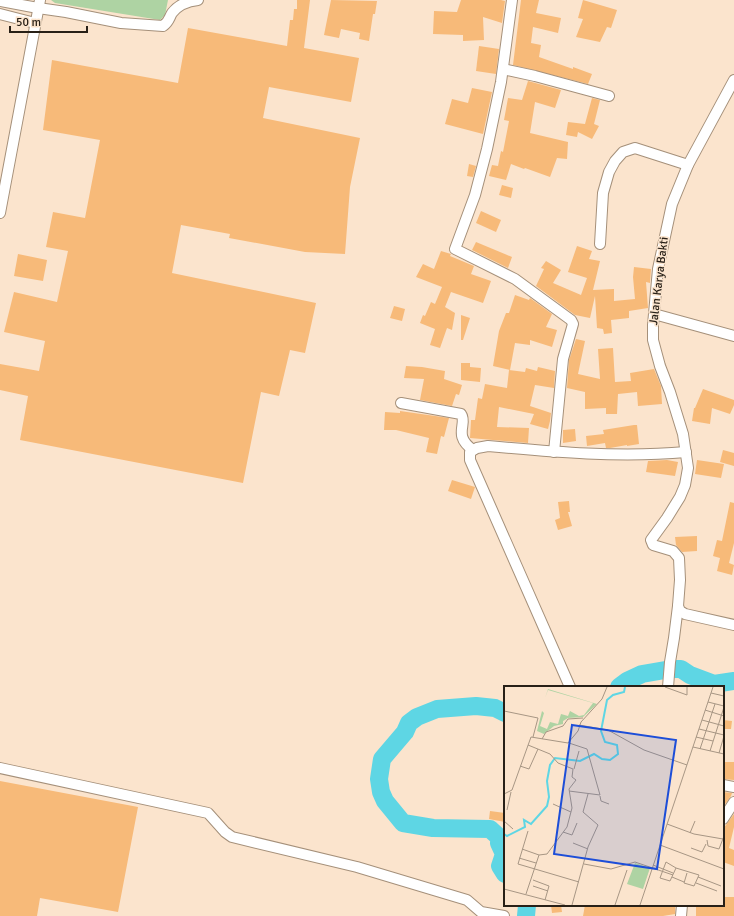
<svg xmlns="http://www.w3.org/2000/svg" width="734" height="916" viewBox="0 0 734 916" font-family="Signika,sans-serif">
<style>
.green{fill:#aed3a3}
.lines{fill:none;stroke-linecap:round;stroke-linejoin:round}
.river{stroke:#5ed6e4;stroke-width:18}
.building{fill:#f7ba79}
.minor-casing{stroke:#a5907a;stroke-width:12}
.minor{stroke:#fff;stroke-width:10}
.labels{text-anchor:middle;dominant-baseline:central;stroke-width:3;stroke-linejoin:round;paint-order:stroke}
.street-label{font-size:12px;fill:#282017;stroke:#fbe4cd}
.inset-river{fill:none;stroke:#5ed6e4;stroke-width:2}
.inset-road{fill:none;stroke:#a79684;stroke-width:1}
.view{fill:#1d4ed8;fill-opacity:0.15;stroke:#1d4ed8;stroke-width:2}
.inset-edge{fill:none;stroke:#282017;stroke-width:2}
</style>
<rect width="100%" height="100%" fill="#fbe4cd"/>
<!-- green -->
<path class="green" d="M51,0H168L165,15L160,20L55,3Z"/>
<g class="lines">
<!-- river -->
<g class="river">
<path d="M619,687L627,681L642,674L671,669H681L690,675L714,684L734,681"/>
<path d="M505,713L495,708L476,706L437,709L417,717L409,723L405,732L382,759L379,779L381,792L385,801L403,823L433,828L490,829L501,839L499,843L504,854L500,866L505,874"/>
<path d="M526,916L527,905"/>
</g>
</g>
<!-- building -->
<g class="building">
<path d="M297,0H310L304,48L359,58L351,102L269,87L263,118L360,138L350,187L345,254L305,252L229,238L230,234L181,225L172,273L316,303L305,353L290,350L279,396L261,392L243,483L20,440L28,396L0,390V364L39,371L45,341L4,332L14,292L57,302L68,251L46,247L53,212L85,218L100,140L43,130L52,60L178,83L188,28L287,46L290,20H293L294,9H297Z"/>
<path d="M331,0L377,1L375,14H373L369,41L359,39L360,33L341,29L339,38L324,35Z"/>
<path d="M461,0H501L505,1L502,23L483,17L484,40L463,41V35L433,34L434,11L457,12Z"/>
<path d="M521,0H539L536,13L561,18L558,33L533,27L531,43L541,45L539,57L573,69V67L592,74L588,84L513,65Z"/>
<path d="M583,0L617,10L611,28L607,27L600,42L576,37L583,19L578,18Z"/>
<path d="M479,46L499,49L496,74L476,71Z"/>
<path d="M528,81L561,90L555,108L535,102L530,133L568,142L567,159L557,158L550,177L525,168L524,169L511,164L506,180L489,176L492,165L498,166L501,151L503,152L509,121L504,120L508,98L522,100Z"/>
<path d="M472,88L492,92L483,134L445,124L452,99L468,103Z"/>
<path d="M592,98L600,100L594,124L599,126L592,139L578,132L577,137L566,135L568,122L585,124Z"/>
<path d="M469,164L476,166L473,177L467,176Z"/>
<path d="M502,185L513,188L511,198L499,195Z"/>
<path d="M481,211L501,220L496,232L476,223Z"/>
<path d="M476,242L512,257L508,268L472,250Z"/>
<path d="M577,246L592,251L589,259L600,261L593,290L614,289V301L635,299L633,277L634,267L651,269L650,283L646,282L648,308L629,311V318L611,320L612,333L604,334L603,329L597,328L595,296L590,318L575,315L536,286L544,269L541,268L546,261L561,270L553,283L581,295L587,278L568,272Z"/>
<path d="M441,251L451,254L450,256L474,266L471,274L491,281L483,303L451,292L445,307L455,313L452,330L447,328L440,348L430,345L435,329L420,323L423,315L425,316L431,302L435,304L442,287L416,277L423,264L434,269Z"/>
<path d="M18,254L47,260L43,281L14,276Z"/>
<path d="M515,295L529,300L530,298L552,314L546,327L557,330L552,347L530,340V345L515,343L510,370L493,366L499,331L506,313H509Z"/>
<path d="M394,306L405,309L402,321L390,318Z"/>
<path d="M461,315L470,318L463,340H461Z"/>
<path d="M576,339L585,341L578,374L600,379L598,349L613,348L615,382L631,381L630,373L654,369L661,386L662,404L638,406L637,392L618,394L617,414H606V408L585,409V392L567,388L569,360Z"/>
<path d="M461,363H470V367L481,368L480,382L461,380Z"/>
<path d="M406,366L422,367L445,371L444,379L462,385L459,395L456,394L452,406L420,400L424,379L404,378Z"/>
<path d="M538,367L555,371L554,388L535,385L530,406L551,413L550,421L548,429L530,424L534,414L499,407L497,427L529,428L528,443L470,438L471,420H475L478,398L482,399L485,384L507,388L509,370L525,372L526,368L537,371Z"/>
<path d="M703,389L734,400V405L730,414L712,408L710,424L692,421L694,408H695Z"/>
<path d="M400,411L449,418L444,437L441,436L437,454L426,452L429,438L396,430H384L385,412L400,413Z"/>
<path d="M634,425H637L639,444L627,446V445L610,448H606L605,443L587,446L586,436L604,434L603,430Z"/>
<path d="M575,429L576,441L563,443V430Z"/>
<path d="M723,450L734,453V466L720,462Z"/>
<path d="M667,460L678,462L675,476L646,472L648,461Z"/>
<path d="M697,460L724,464L721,478L695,474Z"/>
<path d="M452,480L475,487L471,499L448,491Z"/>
<path d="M569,501L570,512H568L572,526L558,530L555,520L560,518L558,502Z"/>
<path d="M730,502L734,503V543L729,563L734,565L732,575L717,571L720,558L713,556L717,540L722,541Z"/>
<path d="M697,536V551L682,552L676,545L675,537Z"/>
<path d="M723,720L732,721L731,729H723Z"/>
<path d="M723,762H734V780L723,779Z"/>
<path d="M0,781L138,807L118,912L40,898L37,916H0Z"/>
<path d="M723,792L732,793L731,796L723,807Z"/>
<path d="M490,811L505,813V822L489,819Z"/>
<path d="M734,814V827L729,848L734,850V866L723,862V829Z"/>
<path d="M724,897H734V916H696V905H724Z"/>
<path d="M551,905H561L562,912L552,913Z"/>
<path d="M585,905H675V914L663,916H583Z"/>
</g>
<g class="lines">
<!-- minor casing -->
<g class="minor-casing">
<g id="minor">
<path d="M512,0L501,82L487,149L475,195L455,249L515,279L571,320L573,324L563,359L554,452"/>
<path d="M0,1L38,8L66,12L121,23L163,26C169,22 169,18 172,13C178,5 189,1 198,0"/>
<path d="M0,14L35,23"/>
<path d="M503,69L535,76L609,96"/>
<path d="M734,80L688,165L672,204L658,269L653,325V340L660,366L670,392L683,434L688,468L685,485L680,497L667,518L651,540L653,545L673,551L679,558L680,580L678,606L680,611L685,614L734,625"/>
<path d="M0,213L40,0"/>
<path d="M600,244L603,193L609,172L615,161L623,152L635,148L688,165"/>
<path d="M654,314L734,336"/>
<path d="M401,403L461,414C468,424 452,435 473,450"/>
<path d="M570,687L470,460V452L477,448L488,446C554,452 620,458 686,452"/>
<path d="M668,687L670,662L674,638L678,606"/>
<path d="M0,768L208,813L225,832L232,837L357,867L467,900L481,912L504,916"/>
<path d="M723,785L734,787"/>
<path d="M723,819L734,802"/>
<path d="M681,916L682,905"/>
</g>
</g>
<!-- minor -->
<use href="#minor" class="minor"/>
</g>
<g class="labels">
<!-- street labels -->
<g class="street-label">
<text transform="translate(659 281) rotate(-83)">Jalan Karya Bakti</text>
</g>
</g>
<!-- overview -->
<g transform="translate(504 686)">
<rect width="220" height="220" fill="#fbe4cd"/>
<path d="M44,3L93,18L79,31L64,32L59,35V38L50,40L40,48L33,45L38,25L40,27L36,40L43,43L46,36L54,38L57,28L64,30L66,25L75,30L80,29L89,17L44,4L41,12ZM131,177L146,182L139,203L123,198Z" fill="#aed3a3"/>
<path class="inset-river" d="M0,148L3,150L21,141L20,134L27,138L43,120L45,111L43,95L46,79L51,72L76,75L90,68L98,73L106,74L114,68L113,59L101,56L97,45L103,14L109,9L120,6L121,1"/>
<path class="inset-road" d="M161,1L183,9V1M207,7L220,10M204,16L220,20M201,24L220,30M0,25L34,32L29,51M198,34L220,40M75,39L104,44L140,64L183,79M195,43L220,49M192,51L209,55M38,53L42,46L59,40L64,33L79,32M65,57L83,63L96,109L65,105M189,61L220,68M196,63L211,18M206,65L220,21M215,67L220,50M16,80L25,83L34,63M70,83L75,65M0,108L8,104L27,51L64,57L74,45L77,36L98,13L103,1M96,110L97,115L105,118M49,118L67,126M3,124L7,106M0,135L9,143M163,138L190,148L219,153M24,145L14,178L75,196M59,146L68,149L73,137M186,147L191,135M203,154L204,160L215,163L220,150M69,157L84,163M156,159L220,183M187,162L198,166L202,158M18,163L35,169M15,172L32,177M80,178L107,183L131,176L169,189M149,179L169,187M172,182L162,176L156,192L166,195L172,182L195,189L190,200L180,197L183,187M168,191L180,196M194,191L217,200M29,194L45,200L41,214M192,197L213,205M29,200L44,205M0,203L61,219M22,208L35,169L43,168L63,141L68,122L65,103L72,94L68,91L69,83L54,77L46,68L24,59M68,219L84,161L94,139L79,126L84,108M111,219L123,184M136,219L209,1"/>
<path class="view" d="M68,39L172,54L153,183L50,168Z"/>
<rect width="220" height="220" class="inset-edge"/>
</g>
<!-- scale -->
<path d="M10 26v6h77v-6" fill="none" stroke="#282017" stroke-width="2"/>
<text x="16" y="26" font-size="12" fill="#282017" stroke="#fbe4cd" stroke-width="3" paint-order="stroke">50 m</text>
</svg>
